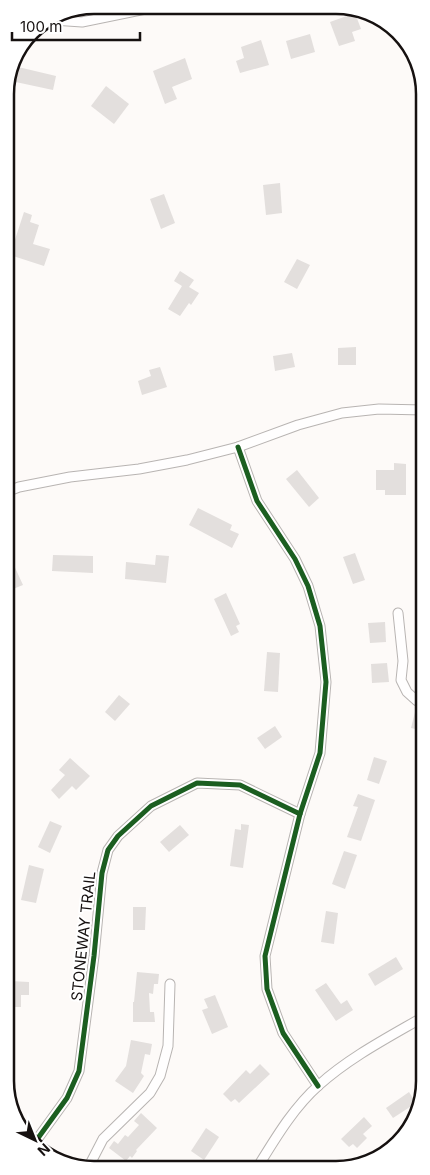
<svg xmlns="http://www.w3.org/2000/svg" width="430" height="1175" viewBox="0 0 430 1175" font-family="Inter,sans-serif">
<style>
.building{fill:#e3dfdd}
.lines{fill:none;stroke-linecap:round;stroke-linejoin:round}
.minor-casing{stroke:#b8b4b2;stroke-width:11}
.minor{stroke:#fffefe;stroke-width:9}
.cycleway-casing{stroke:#fff;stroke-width:8}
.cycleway{stroke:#1b5e20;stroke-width:5}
.labels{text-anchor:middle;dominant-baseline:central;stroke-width:4;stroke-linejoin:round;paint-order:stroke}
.street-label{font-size:15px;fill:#161110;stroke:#fff}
.rim{fill:none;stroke:#161110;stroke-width:2.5}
</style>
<rect width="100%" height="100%" fill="#fdfaf8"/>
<!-- building -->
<g class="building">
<path d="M355,13L361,29L352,32L355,41L339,46L330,22Z"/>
<path d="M310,34L315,52L291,59L286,41Z"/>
<path d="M261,40L269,65L240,73L236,61L244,58L241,47Z"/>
<path d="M185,58L192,79L172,87L177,99L165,104L153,71Z"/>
<path d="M14,66L56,76L53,90L11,81Z"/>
<path d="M106,86L129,104L114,124L91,106Z"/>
<path d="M280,183L282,213L266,215L263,185Z"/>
<path d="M164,194L175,223L161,229L150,199Z"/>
<path d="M24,212L32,215L30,222L39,225L33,244L50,249L44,266L10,255Z"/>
<path d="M297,259L310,265L297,289L284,282Z"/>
<path d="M180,271L194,280L189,287L199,293L191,305L189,303L180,316L168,309L182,286L174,281Z"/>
<path d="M356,347V365H338V348Z"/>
<path d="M292,353L295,367L275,371L273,356Z"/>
<path d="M160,367L167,387L142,395L138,381L151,376L149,370Z"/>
<path d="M394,463L406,464V495H385V490H376V470H394Z"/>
<path d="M297,470L319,498L309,507L286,479Z"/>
<path d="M198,508L232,525L230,530L239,534L232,548L189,525Z"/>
<path d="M355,553L365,580L353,584L343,557Z"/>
<path d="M53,555L93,556V573L52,571Z"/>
<path d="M156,555L169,556L166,583L125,579L126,562L155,565Z"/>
<path d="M12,561L23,585L13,589L9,581L6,582V563Z"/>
<path d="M226,593L240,624L236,626L239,632L231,636L214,599Z"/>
<path d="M385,622L386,642L370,643L368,623Z"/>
<path d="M267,652L280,653L278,692L264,691Z"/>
<path d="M387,663L389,682L372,683L371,664Z"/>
<path d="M119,695L130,704L115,721L105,712Z"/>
<path d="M415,712L424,714V731L411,728Z"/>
<path d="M275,726L282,737L265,749L257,738Z"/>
<path d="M374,757L387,761L379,784L367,780Z"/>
<path d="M70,758L90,776L76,790L72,786L59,799L51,790L65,775L59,770Z"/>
<path d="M358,794L375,800L361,841L347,837L358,807L353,806Z"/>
<path d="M50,821L62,826L50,853L38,847Z"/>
<path d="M241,824L249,825L243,868L230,866L235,829L241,830Z"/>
<path d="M180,825L189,835L169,852L160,842Z"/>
<path d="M344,851L357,855L345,889L332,884Z"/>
<path d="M29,865L44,869L36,903L21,900Z"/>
<path d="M133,907H146L145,930H133Z"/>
<path d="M326,911L338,913L334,944L321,942Z"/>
<path d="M396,957L403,969L375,986L368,974Z"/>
<path d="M137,972L159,974L158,984H154L153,994L149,993L150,1012H154L155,1022H133V1002H134Z"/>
<path d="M10,981L29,982V995H21V1007H10Z"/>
<path d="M326,983L341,1004L347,1000L353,1010L336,1021L315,990Z"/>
<path d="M215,995L228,1027L212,1034L202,1010L208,1008L204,999Z"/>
<path d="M131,1040L152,1044L150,1055L145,1054L141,1073L144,1076L133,1093L115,1081L126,1066Z"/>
<path d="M260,1064L270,1074L239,1103L235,1099L231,1102L223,1094L246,1070L250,1074Z"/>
<path d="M409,1092L416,1103L393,1118L386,1108Z"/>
<path d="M141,1113L157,1128L136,1150L137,1151L132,1158L130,1156L126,1161L109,1148L114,1141L118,1144L125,1135L128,1137L139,1125L134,1121Z"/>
<path d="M364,1117L372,1126L363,1134L367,1138L357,1148L353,1144L349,1147L341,1139Z"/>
<path d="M206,1128L219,1137L204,1160L191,1151Z"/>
</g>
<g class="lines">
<!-- minor casing -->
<g class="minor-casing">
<g id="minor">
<path d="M53,20L82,22L165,5"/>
<path d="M238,447L257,501L295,559L308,586L320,626L326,682L320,753L300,814L265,956L267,989L283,1033L318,1086"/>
<path d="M6,492L19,487L70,477L139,469L187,460L238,447L298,425L342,413L379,409L424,410"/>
<path d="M398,613L403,661L401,680L407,692L417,701H424"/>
<path d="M33,1145L67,1098L79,1071L94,956L102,873L108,850L118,836L151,806L197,783L240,785L300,814"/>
<path d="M88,1168L103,1139L150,1093L160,1076L168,1046L170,984"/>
<path d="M257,1168C275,1139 293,1108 319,1085C350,1057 389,1037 425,1016"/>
</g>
</g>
<!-- minor -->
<use href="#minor" class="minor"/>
<!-- cycleway casing -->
<g class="cycleway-casing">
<g id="cycleway">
<path d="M238,447L257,501L295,559L308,586L320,626L326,682L320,753L300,814L265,956L267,989L283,1033L318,1086"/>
<path d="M33,1145L67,1098L79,1071L94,956L102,873L108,850L118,836L151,806L197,783L240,785L300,814"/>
</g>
</g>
<!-- cycleway -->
<use href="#cycleway" class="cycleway"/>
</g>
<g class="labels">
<!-- street labels -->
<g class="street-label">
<text transform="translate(83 936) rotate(-84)">STONEWAY TRAIL</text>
</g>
</g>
<!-- crop -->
<path d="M0 0H430V1175H0ZM94 14H336A80 80 0 0 1 416 94V1081A80 80 0 0 1 336 1161H94A80 80 0 0 1 14 1081V94A80 80 0 0 1 94 14Z" fill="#fff" fill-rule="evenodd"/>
<path class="rim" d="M94 14H336A80 80 0 0 1 416 94V1081A80 80 0 0 1 336 1161H94A80 80 0 0 1 14 1081V94A80 80 0 0 1 94 14Z"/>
<!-- north arrow -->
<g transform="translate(35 1140) rotate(137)" stroke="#ffffff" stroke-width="4" paint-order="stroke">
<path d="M0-4L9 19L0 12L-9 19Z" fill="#161110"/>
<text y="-8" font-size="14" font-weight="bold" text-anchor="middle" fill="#161110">N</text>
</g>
<!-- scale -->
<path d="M12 32v8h128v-8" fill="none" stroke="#161110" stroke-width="2.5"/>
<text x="20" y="32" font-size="15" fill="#161110" stroke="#ffffff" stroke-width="4" paint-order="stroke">100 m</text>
</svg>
